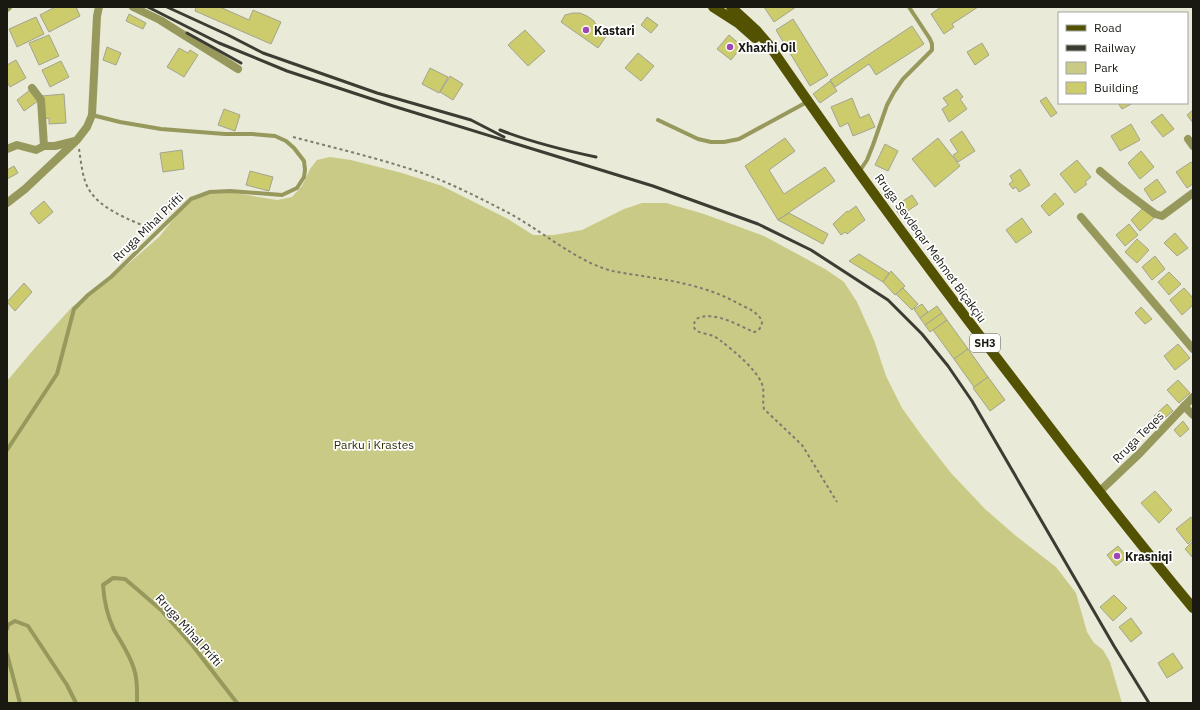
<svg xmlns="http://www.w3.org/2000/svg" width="1200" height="710" viewBox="0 0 1200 710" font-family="'IBM Plex Sans',sans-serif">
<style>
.green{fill:#c9ca86}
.building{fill:#cccc6c;stroke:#a3a491}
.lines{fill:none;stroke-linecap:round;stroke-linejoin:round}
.path{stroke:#7c7d70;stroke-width:2;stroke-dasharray:3 3;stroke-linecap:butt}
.lane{stroke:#97985c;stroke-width:4}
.street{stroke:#97985c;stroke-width:8}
.primary{stroke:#535202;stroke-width:10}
.rail{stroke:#3c3c33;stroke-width:3}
.poi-dot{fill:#9f48b5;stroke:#fff;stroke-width:1.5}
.labels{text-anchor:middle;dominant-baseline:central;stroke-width:3.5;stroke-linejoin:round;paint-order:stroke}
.shield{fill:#fff;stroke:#5e5e59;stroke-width:1}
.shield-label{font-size:11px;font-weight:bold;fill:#191912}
.poi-label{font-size:12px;font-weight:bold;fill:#191912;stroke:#fff;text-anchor:start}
.street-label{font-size:12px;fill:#191912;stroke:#fff}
.park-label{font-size:12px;fill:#303005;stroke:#fff}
</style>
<rect width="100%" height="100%" fill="#e9ead7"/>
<!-- green -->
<path class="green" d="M330,157L351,160L402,173L442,186L508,219L533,235H554L582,230L624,209L642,203H666L704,214L764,236L825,269L844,282L857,302L874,340L886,376L902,408L922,436L951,473L985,509L1016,536L1056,567L1076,593L1087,632L1094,643L1103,650L1110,662L1122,703H7V381L34,349L72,307L113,277L159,237L181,210L193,200L211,194L229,192L277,200L292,197L302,186L310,169L317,160Z"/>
<!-- building -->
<g class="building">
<path d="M55,7H76L80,16L49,32L40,15Z"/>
<path d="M196,7H220L249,20L253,10L281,22L271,44L195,11Z"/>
<path d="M764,7H796L774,22Z"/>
<path d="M941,7H978L952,24L954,27L944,34L931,14Z"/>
<path d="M573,13H580L587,16L594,21L600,32L607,35L598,48L561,22L565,15Z"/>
<path d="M129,14L146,23L143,29L126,21Z"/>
<path d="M36,17L44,34L17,47L9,29Z"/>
<path d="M647,17L658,25L651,33L641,25Z"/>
<path d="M793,19L828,75L810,86L776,30Z"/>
<path d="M912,26L924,44L876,75L869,64L835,87L830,80Z"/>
<path d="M525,30L545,51L528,66L508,45Z"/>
<path d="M49,35L59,56L39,65L29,43Z"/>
<path d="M729,35L742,46L731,60L717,49Z"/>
<path d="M982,43L989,55L975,65L967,52Z"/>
<path d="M107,47L121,53L116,65L103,60Z"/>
<path d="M179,48L188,53L190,50L198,55L184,77L167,67Z"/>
<path d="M638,53L654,66L641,81L625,68Z"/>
<path d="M16,60L26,78L10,87L7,82V65Z"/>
<path d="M61,61L69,77L50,87L42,70Z"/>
<path d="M430,68L448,77L439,93L422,84Z"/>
<path d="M450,76L463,84L453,100L440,92Z"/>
<path d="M830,81L837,91L820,103L813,94Z"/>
<path d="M957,89L963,97L960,99L967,109L949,122L942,109L948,105L943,98Z"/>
<path d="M30,90L38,101L24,111L17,100Z"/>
<path d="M64,94L66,123L49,124V118L44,119L42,96Z"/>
<path d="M1046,97L1057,113L1051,117L1040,101Z"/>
<path d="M852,98L860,118L869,114L875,127L853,136L848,123L840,127L831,107Z"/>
<path d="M1118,103H1133L1122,109Z"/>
<path d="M224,109L240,115L235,131L218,125Z"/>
<path d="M1193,110V123L1187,115Z"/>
<path d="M1162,114L1174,129L1163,137L1151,122Z"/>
<path d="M1131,124L1140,140L1120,151L1111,136Z"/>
<path d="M962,131L975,151L958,162L953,155L958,152L950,140Z"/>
<path d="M785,138L795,151L769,170L784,194L825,167L835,181L778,220L745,166Z"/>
<path d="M938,138L960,166L935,187L912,159Z"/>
<path d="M885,144L898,151L888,171L875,165Z"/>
<path d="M182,150L184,169L163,172L160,153Z"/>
<path d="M1141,151L1154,167L1140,179L1128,163Z"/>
<path d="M1077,160L1091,177L1085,182L1087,184L1075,193L1060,174Z"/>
<path d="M1191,162L1193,164V184L1187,188L1176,172Z"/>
<path d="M14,166L18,173L7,179V170Z"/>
<path d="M1020,169L1030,185L1019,192L1016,187L1013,189L1009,184L1013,181L1010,176Z"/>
<path d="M250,171L273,177L269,191L246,185Z"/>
<path d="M1157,179L1166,192L1152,201L1144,189Z"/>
<path d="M1055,193L1064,204L1049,216L1041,206Z"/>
<path d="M912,195L918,204L900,216L894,207Z"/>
<path d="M44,201L53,212L39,224L30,213Z"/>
<path d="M856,206L865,220L847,234L845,232L841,235L833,224L847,211L848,212Z"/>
<path d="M1144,207L1154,218L1140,231L1131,220Z"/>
<path d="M789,213L828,234L823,244L778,220Z"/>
<path d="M1022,218L1032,232L1016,243L1006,230Z"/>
<path d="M1129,224L1138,235L1125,246L1116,235Z"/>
<path d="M1175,233L1188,248L1177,256L1164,243Z"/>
<path d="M1137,239L1149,250L1137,263L1125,252Z"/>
<path d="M859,254L889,273L883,282L849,261Z"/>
<path d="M1155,256L1165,269L1152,280L1142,267Z"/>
<path d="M891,271L905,286L895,295L883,282Z"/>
<path d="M1169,272L1181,284L1169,295L1158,282Z"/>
<path d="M24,283L32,292L15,311L7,302Z"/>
<path d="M903,288L918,304L912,310L896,294Z"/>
<path d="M1184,288L1193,298V305L1182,315L1170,300Z"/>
<path d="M922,304L928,312L920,318L914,309Z"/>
<path d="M937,306L942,313L925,325L920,318Z"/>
<path d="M1141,307L1152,319L1145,324L1135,313Z"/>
<path d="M942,313L947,320L930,332L925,325Z"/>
<path d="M947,320L968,349L954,359L933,330Z"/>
<path d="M1178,344L1190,358L1175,370L1164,356Z"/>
<path d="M968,349L988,377L974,387L954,359Z"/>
<path d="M988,377L1005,400L990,411L973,388Z"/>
<path d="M1178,380L1190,393L1179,403L1167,390Z"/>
<path d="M1167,404L1173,411L1159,423L1154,416Z"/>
<path d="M1183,421L1189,429L1180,437L1174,430Z"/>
<path d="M1155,491L1172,510L1159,523L1141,503Z"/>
<path d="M1191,517L1193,519V539L1188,544L1176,529Z"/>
<path d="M1193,541V558L1185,549Z"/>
<path d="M1118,546L1127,557L1116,566L1107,555Z"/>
<path d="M1114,595L1127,608L1113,621L1100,607Z"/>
<path d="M1131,618L1142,633L1131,642L1119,627Z"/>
<path d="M1173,653L1183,668L1167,678L1158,663Z"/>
</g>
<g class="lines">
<!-- path -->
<g class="path">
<path d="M293,137C331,147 369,156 407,168C440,178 472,194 503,210C538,227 579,265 617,272C660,279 703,283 741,305C750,309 758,313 762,321C762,327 759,331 754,332C737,325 714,310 696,319C688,334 705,332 713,336C716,337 719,339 721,341C734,351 756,369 762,384C765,392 762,401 764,409L802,445L837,502"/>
<path d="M79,149C81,161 82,175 87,186C98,209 129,219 151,229"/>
</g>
<!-- lane -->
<g class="lane">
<path d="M658,120L698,139L711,142H724L739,139L807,102"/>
<path d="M859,172L867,160L873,145L887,105L894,92L903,79L932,50V44L930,39L909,7"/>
<path d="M7,450L57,374L74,309L88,295L111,277L191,199L210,192L230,191L282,195L297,188L304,177L305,170L304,161L294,148L286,141L275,136L252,134H225L161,129L120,122L92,115"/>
<path d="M7,629L8,625L15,621L28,626L67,685L76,703"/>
<path d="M7,654L20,703"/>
<path d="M137,703C137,692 138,680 134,669C130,655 121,642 114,630C107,615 104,601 103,585L113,578L125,579L138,590L161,610L193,646L237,703"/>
</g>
<!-- street -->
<g class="street">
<path d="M133,7L160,20L238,69"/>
<path d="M7,8L8,7"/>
<path d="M32,88L41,100L44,146"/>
<path d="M1188,139L1193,146"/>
<path d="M7,149L17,145L36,150L44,146H55L75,141"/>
<path d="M1100,171L1119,187L1155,214L1162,216L1193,193"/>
<path d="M7,203L25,189L77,140L87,127L92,115L97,16L99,7"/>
<path d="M1081,217L1193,349"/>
<path d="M1184,406L1193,415"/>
<path d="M1099,492L1140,453L1193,397"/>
</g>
<!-- primary -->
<g class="primary">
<path d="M713,7L738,23L755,38"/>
<path d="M731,7L757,31L769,45C850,163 935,278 1022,391C1078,465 1134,537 1193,608"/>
</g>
<!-- rail -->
<g class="rail">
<path d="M148,7L219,43L287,71L393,106L653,186L758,224L811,250L888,300L922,334L948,366L972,401L1114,646L1149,703"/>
<path d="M167,7L228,35L263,53L377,93L471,120L504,137"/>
<path d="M187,33L241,63"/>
<path d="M500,130C531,142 563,150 596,157"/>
</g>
</g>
<!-- markers -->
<g class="poi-dot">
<circle cx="586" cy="30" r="4"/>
<circle cx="730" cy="47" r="4"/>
<circle cx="1117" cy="556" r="4"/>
</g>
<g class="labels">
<!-- shield labels -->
<rect class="shield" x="970" y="334" width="30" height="18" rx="3"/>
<g class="shield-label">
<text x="985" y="343">SH3</text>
</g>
<!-- poi labels -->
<g class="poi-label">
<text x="594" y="30">Kastari</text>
<text x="738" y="47">Xhaxhi Oil</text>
<text x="1125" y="556">Krasniqi</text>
</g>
<!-- street labels -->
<g class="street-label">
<text transform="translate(148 227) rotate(-44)">Rruga Mihal Prifti</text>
<text transform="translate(931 248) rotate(54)">Rruga Sevdeqar Mehmet Biçakçiu</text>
<text transform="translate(1138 437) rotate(-45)">Rruga Teqes</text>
<text transform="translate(189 630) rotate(48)">Rruga Mihal Prifti</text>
</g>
<!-- park labels -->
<g class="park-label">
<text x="374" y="444">Parku i Krastes</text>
</g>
</g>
<!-- border -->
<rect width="1200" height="710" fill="none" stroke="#191912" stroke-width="16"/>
<!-- legend -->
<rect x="1058" y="12" width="130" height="92" fill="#ffffff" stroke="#a3a3a0"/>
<rect x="1066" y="25" width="20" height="6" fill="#535202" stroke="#a3a3a0"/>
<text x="1094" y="32" font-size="12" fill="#191912">Road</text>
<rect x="1066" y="45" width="20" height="6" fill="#3c3c33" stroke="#a3a3a0"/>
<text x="1094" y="52" font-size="12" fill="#191912">Railway</text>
<rect x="1066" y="62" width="20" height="12" fill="#c9ca86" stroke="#a3a3a0"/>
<text x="1094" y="72" font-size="12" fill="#191912">Park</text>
<rect x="1066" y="82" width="20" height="12" fill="#cccc6c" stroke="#a3a3a0"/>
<text x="1094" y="92" font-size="12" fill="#191912">Building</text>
</svg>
